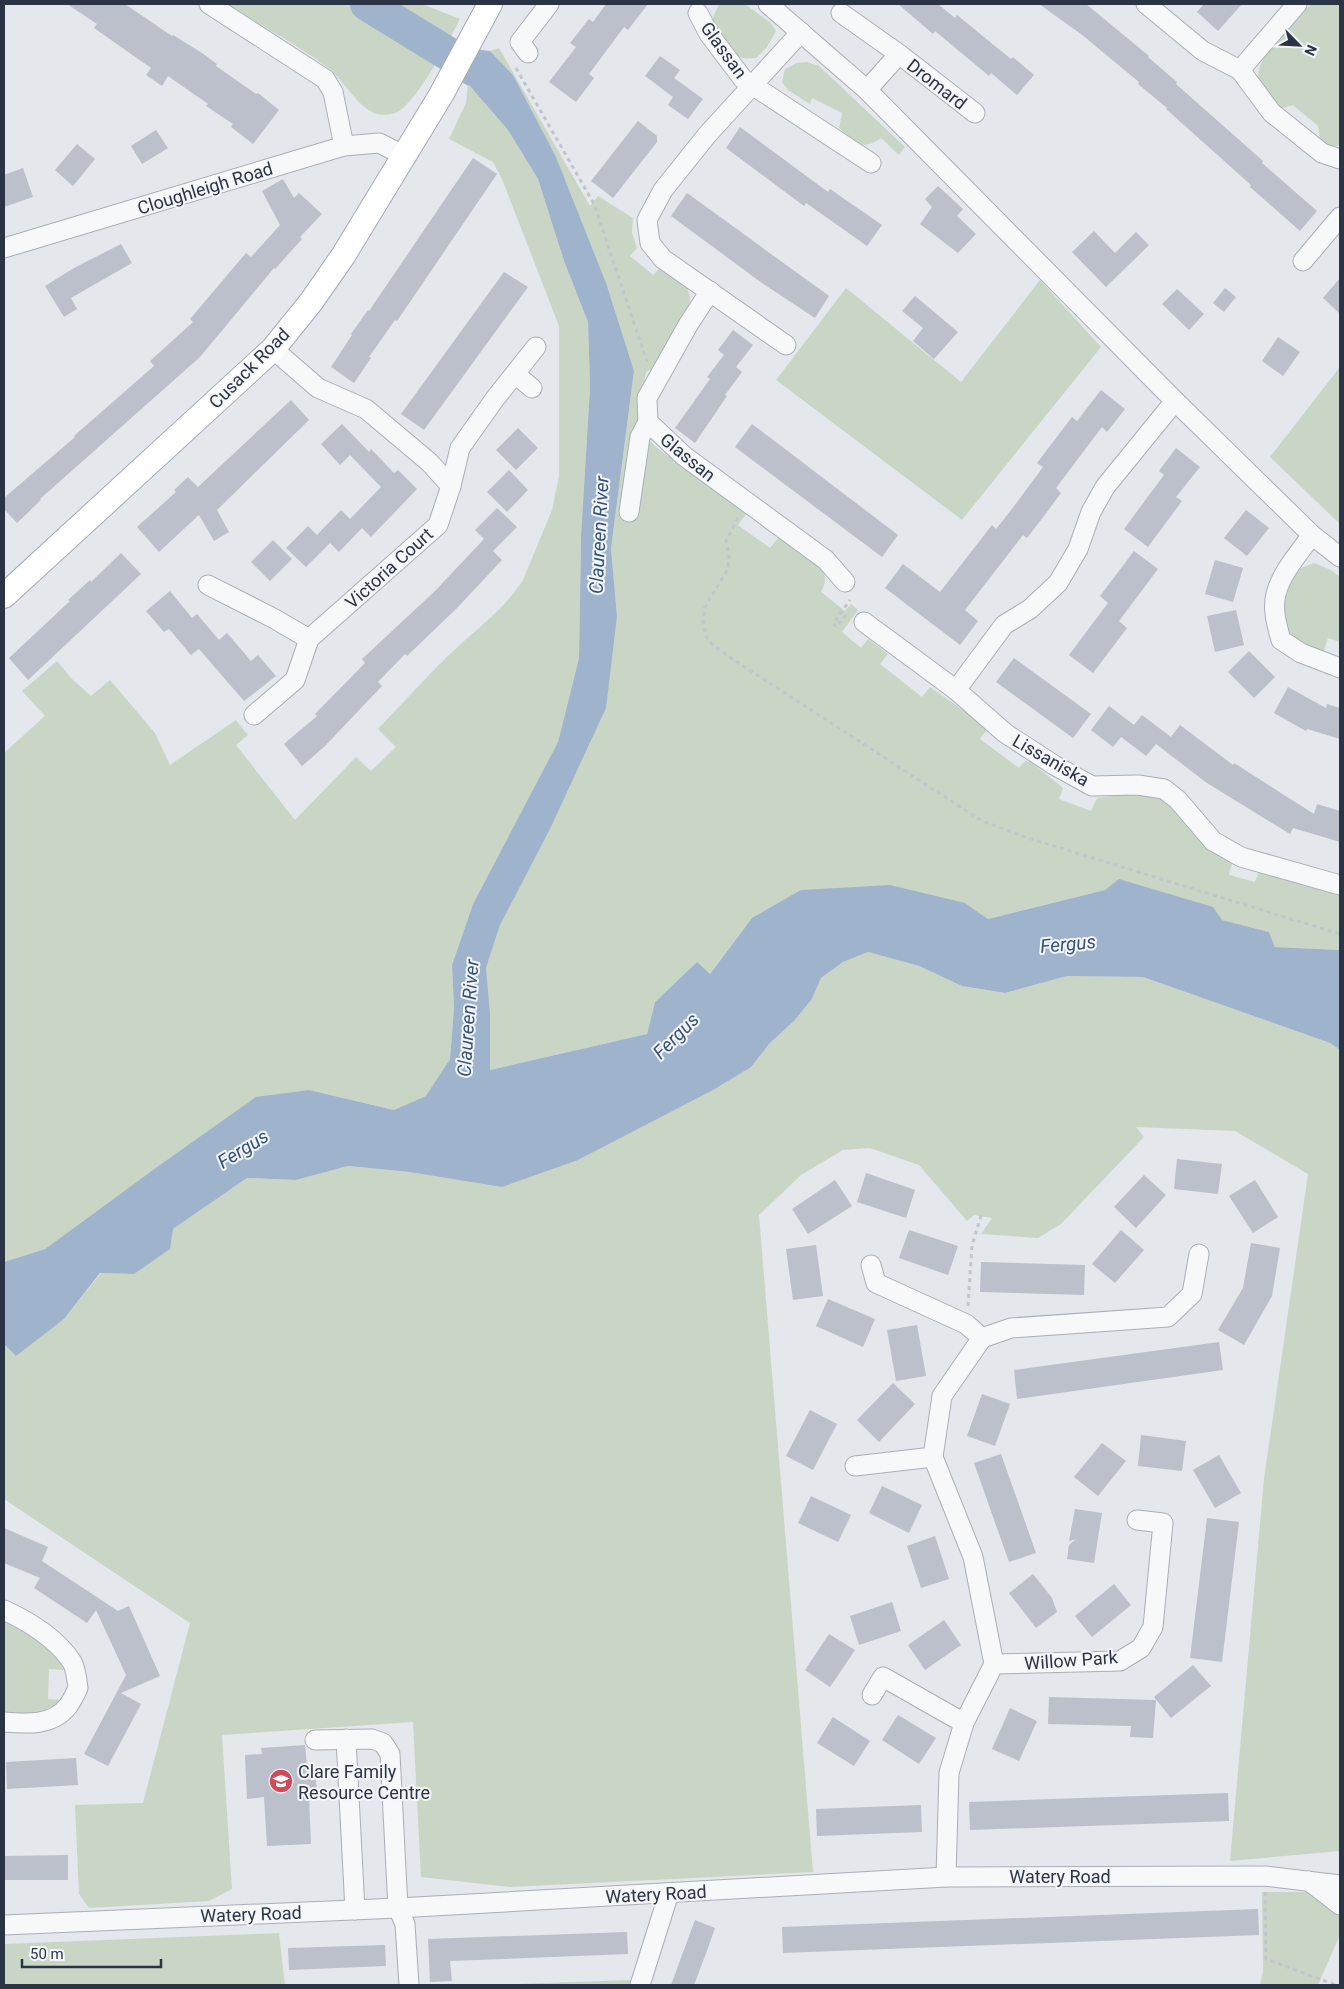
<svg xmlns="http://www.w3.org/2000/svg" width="1344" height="1989" viewBox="0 0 1344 1989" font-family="Roboto,sans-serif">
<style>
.green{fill:#c9d6c5}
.water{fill:#9fb4cc}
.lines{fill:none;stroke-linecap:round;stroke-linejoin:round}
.river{stroke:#9fb4cc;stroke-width:34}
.building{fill:#bbc0ca}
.minor-casing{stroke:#a9aeb7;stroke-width:21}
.major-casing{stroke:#a3abb8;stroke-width:26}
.path{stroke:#c2c5cb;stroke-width:3;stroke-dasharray:4 4;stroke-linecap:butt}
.minor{stroke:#f7f8fa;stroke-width:19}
.major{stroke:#fff;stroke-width:24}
.labels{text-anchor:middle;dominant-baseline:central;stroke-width:4;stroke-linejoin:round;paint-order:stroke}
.street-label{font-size:18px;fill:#2b3445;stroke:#f4f6f9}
.poi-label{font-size:18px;fill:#2b3445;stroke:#f4f6f9;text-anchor:start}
.water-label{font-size:19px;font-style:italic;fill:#34527a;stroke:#f4f6f9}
</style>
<rect width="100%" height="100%" fill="#e4e7ec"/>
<!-- green -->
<g class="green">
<path d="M227,4H422L460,19C448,42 420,97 399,111C394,115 380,116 374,113C356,105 343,79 327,67C296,44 260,25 227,4Z"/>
<path d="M719,4H745L771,23L776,31L767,47L756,58C752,58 747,59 743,58C729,55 717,33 712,20Z"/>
<path d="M1311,4H1340V145L1330,147L1320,139L1318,126L1293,105L1279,109C1274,102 1261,88 1259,80C1252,59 1297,19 1311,4Z"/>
<path d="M499,48L590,206L598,196L633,218L632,233L637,248L630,256L653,275L660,268L686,285L690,297L689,308L655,368L646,372L635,436L649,440L656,447L746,514L738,525L770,548L779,537L821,568C827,577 826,582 821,592L845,611L851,604L858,610L842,632L861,648L868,639L888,654L880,664L922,697L930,687L988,728L980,739L1019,768L1025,761L1031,762L1063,788L1059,799L1091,811L1097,798L1145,792L1158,795L1169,802L1205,845L1232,863L1229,875L1255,882L1259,871L1340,894V950L1275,947L1269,932L1222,920L1119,880L1105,890L988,919L965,903L752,918L709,975L696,963L655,1002L647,1034L490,1070L486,968L500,924L549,831L617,616L611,549L634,371L513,75L490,51Z"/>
<path d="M807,62L819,66L905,147L899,155L881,138C862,152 855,142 839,128L842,113L812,98L810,104L788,90L782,82L785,69L797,63Z"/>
<path d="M468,82L508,130L538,179L564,261L588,322L590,387L581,536L579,658L558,742L473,904L452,965L454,1008L450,1059L427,1096L394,1110L309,1090L256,1098L157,1167L45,1249L4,1262V753L45,716L22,691L57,661L72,679L91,696L110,680L155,733L170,765L236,720L248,735L236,745L295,820L356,757L371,771L396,747L378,729C402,704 425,678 450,654C475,630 504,610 523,580L552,510L559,476V326L502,179L493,162L449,139L466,103Z"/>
<path d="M1040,280L1101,347L962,520L776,380L846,288L961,382Z"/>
<path d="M1340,367V524L1270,457Z"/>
<path d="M1314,563L1331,570L1340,577V642L1328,638L1323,653L1303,646L1286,629L1281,613L1284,592L1299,569Z"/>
<path d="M868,952L919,966L962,986L1005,993L1067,976L1143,977L1330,1043L1340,1050V1851L1230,1861L1264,1479L1308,1174L1235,1131L1136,1127L1144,1137L1061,1224L1038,1238L981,1234L992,1218L974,1215L967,1221L919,1165L870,1148L843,1150L801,1175L759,1215L813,1872L510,1887L421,1877L413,1722L222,1735L232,1889L209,1901L89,1908L79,1894L75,1805L143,1803L190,1623L4,1499V1344L15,1355L64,1319L101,1273L134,1274L173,1229L247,1178L296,1180L348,1166L410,1172L578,1160L751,1067L770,1043L794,1021L812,999L821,978L843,962Z"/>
<path d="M4,1621C27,1635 52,1645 64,1670L49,1669L48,1699L62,1700C45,1719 27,1714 4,1713Z"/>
<path d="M1262,1892H1340V1935L1318,1985H1260L1263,1972Z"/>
<path d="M279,1933L285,1985H4V1944Z"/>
<path d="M631,1980L629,1985H487Z"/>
</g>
<!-- water -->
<path class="water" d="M434,44L490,51L513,75L556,157L606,283L634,371L611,549L617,616L606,708L549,831L500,925L486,968L490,1014V1070L647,1034L655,1002L697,962L710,974L752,918L801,890L890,885L965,903L988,919L1105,890L1119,879L1213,907L1222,920L1269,932L1275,947L1340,950V1050L1330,1043L1143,977L1067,976L1005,993L962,986L919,966L868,952L843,962L821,978L812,999L794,1021L770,1043L751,1067L713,1090L578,1160L502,1187L410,1172L348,1166L296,1180L247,1178L173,1229L170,1249L134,1274L100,1273L64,1319L16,1356L4,1344V1262L45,1249L157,1167L256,1097L309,1090L394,1110L426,1096L450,1059L454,1008L452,965L473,904L558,742L579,658L581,536L590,387L588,322L564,261L538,179L508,130Z"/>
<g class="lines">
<!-- river -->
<path class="river" d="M367,4L473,69"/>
</g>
<!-- building -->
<g class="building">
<path d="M67,4H125L172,36L173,35L202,53L217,64L216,66L256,94L258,93L279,110L253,144L231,127L233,124L206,106L208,104L168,76L162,86L146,75L151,68L94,28L97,24Z"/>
<path d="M606,4H648L628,30L624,27L589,74L594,78L576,102L549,82L576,47L570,43L589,19L593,22Z"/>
<path d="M898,4H938L955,18L957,15L1011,59L1013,57L1034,75L1017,95L991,73L989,76L935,31L933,34Z"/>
<path d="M1039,4H1086L1149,56L1148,57L1177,82L1176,84L1263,161L1262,163L1317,211L1300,231L1250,187L1251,185L1166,109L1167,108L1138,84L1139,82L1081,34Z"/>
<path d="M1204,4H1242L1218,31L1197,12Z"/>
<path d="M660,56L680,70L674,78L703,99L688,119L668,105L673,97L645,76Z"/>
<path d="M638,121L657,136V142L613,198L591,181Z"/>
<path d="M740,127L828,192L830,189L882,225L867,246L806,203L804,206L726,148Z"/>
<path d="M156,130L168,148L142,164L131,146Z"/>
<path d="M77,144L95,159L73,186L55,170Z"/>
<path d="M473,158L497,174L397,321L395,320L369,357L371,358L354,383L331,367L352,335L351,334L368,310L369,311Z"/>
<path d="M23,168L33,197L4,207V175Z"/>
<path d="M283,179L294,198L299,193L322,214L300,237L302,239L275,269L274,268L200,357L40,499L41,500L17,523L4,509V498L75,437L74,436L154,366L150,361L193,322L190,319L246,253L251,257L280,225L262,191Z"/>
<path d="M938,186L963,209L957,216L976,234L958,253L920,224L932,207L925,199Z"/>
<path d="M687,193L829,296L815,318L762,283L671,216Z"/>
<path d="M1094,231L1115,253L1136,232L1149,245L1106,287L1072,252Z"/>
<path d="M121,244L132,263L71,298L77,309L64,317L45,286L74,268Z"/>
<path d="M504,272L528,287L424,430L401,414Z"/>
<path d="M1340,278V314L1323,298Z"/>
<path d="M1225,288L1236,297L1224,312L1213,303Z"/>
<path d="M1177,289L1204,314L1189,330L1162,304Z"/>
<path d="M915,296L958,332L934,359L913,341L923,328L902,311Z"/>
<path d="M733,330L753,345L736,367L742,372L725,395L727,396L695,443L675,428L710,379L707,377L724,355L718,350Z"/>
<path d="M1278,337L1300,352L1283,376L1262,361Z"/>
<path d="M1101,390L1125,409L1107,432L1102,427L1056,488L1061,493L1044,516L1027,538L1023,535L965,610L978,621L960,645L885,588L903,564L940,592L992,525L996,529L1012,509L1043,467L1037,463L1072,417L1077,421Z"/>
<path d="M291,400L309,420L217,510L229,532L214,541L199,515L159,552L137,527L176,492L174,490L188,477L198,487Z"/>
<path d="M342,424L369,452L371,449L394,473L398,470L417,489L371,537L362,528L339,552L330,543L306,567L286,548L308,526L317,535L341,510L350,519L381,487L350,455L340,465L321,444Z"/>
<path d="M752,424L898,535L882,557L735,447Z"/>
<path d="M518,428L538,448L516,470L496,450Z"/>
<path d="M1176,448L1200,467L1176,497L1182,501L1148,547L1124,529L1164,475L1159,471Z"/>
<path d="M509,470L528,490L507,512L487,492Z"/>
<path d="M497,508L517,527L493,551L502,560L457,608L407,656L405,654L378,682L382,686L324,747L302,766L284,744L317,716L315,714L365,663L362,659L435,591L484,539L475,530Z"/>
<path d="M1246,510L1269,528L1247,556L1224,538Z"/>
<path d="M273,540L292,559L270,581L251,562Z"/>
<path d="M1134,551L1158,569L1119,621L1127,628L1093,673L1069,655L1108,603L1100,596Z"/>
<path d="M121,553L141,574L28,680L9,658L70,601L68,600L90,580L91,582Z"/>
<path d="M1215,560L1243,568L1233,602L1205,594Z"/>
<path d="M170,591L192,618L197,614L219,640L227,633L251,661L258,655L276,676L244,701L199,649L191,655L169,629L164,632L146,611Z"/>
<path d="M1236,610L1244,645L1215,652L1207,616Z"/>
<path d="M1249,651L1275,677L1254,698L1228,672Z"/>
<path d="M1014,658L1091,714L1073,738L996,682Z"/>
<path d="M1288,687L1326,708L1327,704L1340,708V739L1307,729L1306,731L1274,713Z"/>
<path d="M1109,706L1134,725L1142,715L1171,737L1180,725L1233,765L1234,763L1314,814L1317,804L1340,811V842L1293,828L1290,834L1207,783L1156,744L1146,756L1121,737L1113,747L1091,730Z"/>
<path d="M1177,1159L1222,1164L1218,1194L1174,1189Z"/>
<path d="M866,1173L915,1190L906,1218L857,1202Z"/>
<path d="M1144,1175L1166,1195L1136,1228L1114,1207Z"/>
<path d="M835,1180L852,1206L808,1234L792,1209Z"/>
<path d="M1255,1180L1278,1217L1253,1233L1229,1196Z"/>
<path d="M909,1230L958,1246L948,1275L899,1258Z"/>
<path d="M1121,1230L1144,1250L1115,1283L1092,1264Z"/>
<path d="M1251,1243L1280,1248L1272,1296L1244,1345L1218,1330L1243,1288Z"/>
<path d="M816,1245L823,1296L793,1300L786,1249Z"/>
<path d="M981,1262L1085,1265L1084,1295L980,1292Z"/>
<path d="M828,1299L875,1319L863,1347L816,1326Z"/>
<path d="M917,1325L926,1376L896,1381L887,1330Z"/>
<path d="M1219,1342L1223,1370L1017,1399L1014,1370Z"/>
<path d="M893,1383L915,1404L879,1442L857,1420Z"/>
<path d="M982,1394L1010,1404L995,1446L967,1436Z"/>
<path d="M810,1410L837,1424L813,1470L786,1456Z"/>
<path d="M1141,1435L1186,1441L1182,1471L1138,1466Z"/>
<path d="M1102,1443L1126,1461L1098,1496L1074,1477Z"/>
<path d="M1001,1454L1036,1553L1009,1562L974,1463Z"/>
<path d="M1219,1455L1241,1493L1215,1508L1193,1470Z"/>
<path d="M882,1486L922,1505L909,1533L869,1513Z"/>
<path d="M811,1496L851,1515L838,1542L798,1523Z"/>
<path d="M1075,1509L1102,1513L1094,1563L1067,1559L1069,1545L1076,1539L1069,1541Z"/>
<path d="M1207,1518L1239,1522L1222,1662L1190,1658Z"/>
<path d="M4,1528L48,1547L42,1561L118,1611L129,1606L160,1676L121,1693L141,1704L108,1766L84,1754L126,1675L96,1610L87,1623L34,1588L40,1578L4,1563Z"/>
<path d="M935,1536L949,1579L921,1588L907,1546Z"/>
<path d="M1033,1574L1052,1598L1057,1612L1036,1628L1009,1593Z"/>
<path d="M1114,1584L1131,1605L1092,1637L1075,1616Z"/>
<path d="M892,1602L901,1631L859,1645L850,1616Z"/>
<path d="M944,1620L961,1645L925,1670L908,1645Z"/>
<path d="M829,1634L855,1650L830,1687L805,1670Z"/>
<path d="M1193,1665L1211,1686L1171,1718L1154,1697Z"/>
<path d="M1049,1697L1156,1700L1153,1738L1130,1737L1131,1726L1048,1724Z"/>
<path d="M1010,1708L1037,1721L1019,1761L992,1749Z"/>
<path d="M898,1715L936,1738L919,1764L882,1740Z"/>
<path d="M833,1717L870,1741L854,1766L817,1743Z"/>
<path d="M305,1745L307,1766H315L317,1796H309L311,1844L267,1846L264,1797L247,1799L245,1755L262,1754L261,1748Z"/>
<path d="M76,1758L78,1785L7,1789L6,1762Z"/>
<path d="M1228,1793L1229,1821L970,1830L969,1802Z"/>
<path d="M921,1805L922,1832L817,1836L816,1809Z"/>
<path d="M68,1855V1880H4V1856Z"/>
<path d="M1258,1909L1259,1935L783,1953L782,1927Z"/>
<path d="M695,1920L715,1928L708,1948L694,1985H671Z"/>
<path d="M627,1932L628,1954L450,1961L452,1981L430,1982L428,1939Z"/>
<path d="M385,1945L386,1966L289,1970L288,1948Z"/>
</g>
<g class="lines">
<!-- minor casing -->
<g class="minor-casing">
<g id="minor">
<path d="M209,4L325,79L333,92L344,146"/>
<path d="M768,4L867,90L1175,401L1312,535L1340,557"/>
<path d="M1146,4L1203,51L1240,70L1272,113L1322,153L1340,159"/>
<path d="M698,13L709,34L743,79L871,163"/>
<path d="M841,13L899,54L975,113"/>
<path d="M528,53L520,42L549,4"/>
<path d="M1240,70L1297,4"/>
<path d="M867,90L899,54"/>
<path d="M4,248L344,146L379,143L405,156"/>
<path d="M1303,261L1340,217"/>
<path d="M710,291L688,325L647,398L648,422L684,456L826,560L845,582"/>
<path d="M786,345L663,259L650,243L647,220L663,190L707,135L801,32"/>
<path d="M273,349L318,388L366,409L429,462L451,486"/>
<path d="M515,374L532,388"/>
<path d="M629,512L640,437L648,422"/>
<path d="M1312,535C1299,553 1281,573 1276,594C1272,609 1277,626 1281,640L1301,653L1340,668"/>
<path d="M208,585L273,618L309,639"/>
<path d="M864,622L956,690L1005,733L1054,765L1092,786L1138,785L1164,789L1178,800L1213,841L1241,857L1340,885"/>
<path d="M956,690L1004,625L1030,609L1058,583L1078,549L1091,512L1105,487L1175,401"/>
<path d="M254,715L295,680L309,639L438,525L451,486L460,448L494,400L536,347"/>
<path d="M982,1338L1011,1328L1168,1317L1192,1294L1199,1254"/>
<path d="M933,1457L973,1557L994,1664"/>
<path d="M855,1466L933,1457L942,1396L982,1338L966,1324L876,1283L871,1265"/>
<path d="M4,1610C28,1621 57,1639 72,1662C76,1669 77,1680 78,1688C75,1694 72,1701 68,1706C53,1726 26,1724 4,1722"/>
<path d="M872,1695L883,1677L964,1723"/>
<path d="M346,1739L355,1910"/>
<path d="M315,1740L372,1739L383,1743L390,1754L398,1908L405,1924L409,1985"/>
<path d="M946,1877L949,1773L964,1723L994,1664L1120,1661L1141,1648L1153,1627L1163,1523L1137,1520"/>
<path d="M1309,1881L1340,1905"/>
<path d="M4,1925L398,1908L946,1877L1265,1876L1340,1885"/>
<path d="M640,1985L669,1893"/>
</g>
</g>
<!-- major casing -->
<g class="major-casing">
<path id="major" d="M4,596L273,349L311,302L343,256L441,95L490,4"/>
</g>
<!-- path -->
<g class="path">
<path d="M516,68L594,204L647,362"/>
<path d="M738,518L726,541L729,555L728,569L705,607L703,623L708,641L728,656L982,821L1028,838L1340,934"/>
<path d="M846,615L837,627L833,624L850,600"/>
<path d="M968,1306L972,1245L982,1213"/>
<path d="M1265,1892L1266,1959L1336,1985"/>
</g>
<!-- minor -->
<use href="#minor" class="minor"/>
<!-- major -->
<use href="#major" class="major"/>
</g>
<!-- icons -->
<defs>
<g id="school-disc" transform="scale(1.25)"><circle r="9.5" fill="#d1495b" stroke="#f4f6f9"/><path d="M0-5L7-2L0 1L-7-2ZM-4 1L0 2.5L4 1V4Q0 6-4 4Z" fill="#fff"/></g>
</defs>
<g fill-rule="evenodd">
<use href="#school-disc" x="281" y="1781"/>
</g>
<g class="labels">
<!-- street labels -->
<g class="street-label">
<text transform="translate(724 50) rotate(54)">Glassan</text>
<text transform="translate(937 84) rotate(38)">Dromard</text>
<text transform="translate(205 188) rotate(-17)">Cloughleigh Road</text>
<text transform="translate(249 368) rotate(-45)">Cusack Road</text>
<text transform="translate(688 457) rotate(39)">Glassan</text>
<text transform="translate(389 568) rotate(-42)">Victoria Court</text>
<text transform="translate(1051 760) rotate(30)">Lissaniska</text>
<text transform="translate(1071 1660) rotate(-4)">Willow Park</text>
<text x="1060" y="1876">Watery Road</text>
<text transform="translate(656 1894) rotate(-3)">Watery Road</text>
<text transform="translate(251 1914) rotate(-2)">Watery Road</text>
</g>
<!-- poi labels -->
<g class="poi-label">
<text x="298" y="1771">Clare Family<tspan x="298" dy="21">Resource Centre</tspan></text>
</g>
<!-- water labels -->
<g class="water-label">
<text transform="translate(599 535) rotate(-87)">Claureen River</text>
<text transform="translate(1068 944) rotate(-5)">Fergus</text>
<text transform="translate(468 1018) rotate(-86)">Claureen River</text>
<text transform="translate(676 1036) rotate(-45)">Fergus</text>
<text transform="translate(243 1149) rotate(-32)">Fergus</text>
</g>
</g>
<!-- border -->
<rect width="1344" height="1989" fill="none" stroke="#2b3445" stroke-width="10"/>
<!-- north arrow -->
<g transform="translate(1299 45) rotate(114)" stroke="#f4f6f9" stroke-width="4" paint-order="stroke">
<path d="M0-4L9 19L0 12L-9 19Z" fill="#2b3445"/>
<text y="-8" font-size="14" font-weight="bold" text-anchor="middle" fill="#2b3445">N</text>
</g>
<!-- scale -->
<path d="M22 1959v8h139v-8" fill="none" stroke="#2b3445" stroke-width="2.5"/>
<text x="30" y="1959" font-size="15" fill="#2b3445" stroke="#f4f6f9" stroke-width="4" paint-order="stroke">50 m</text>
</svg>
